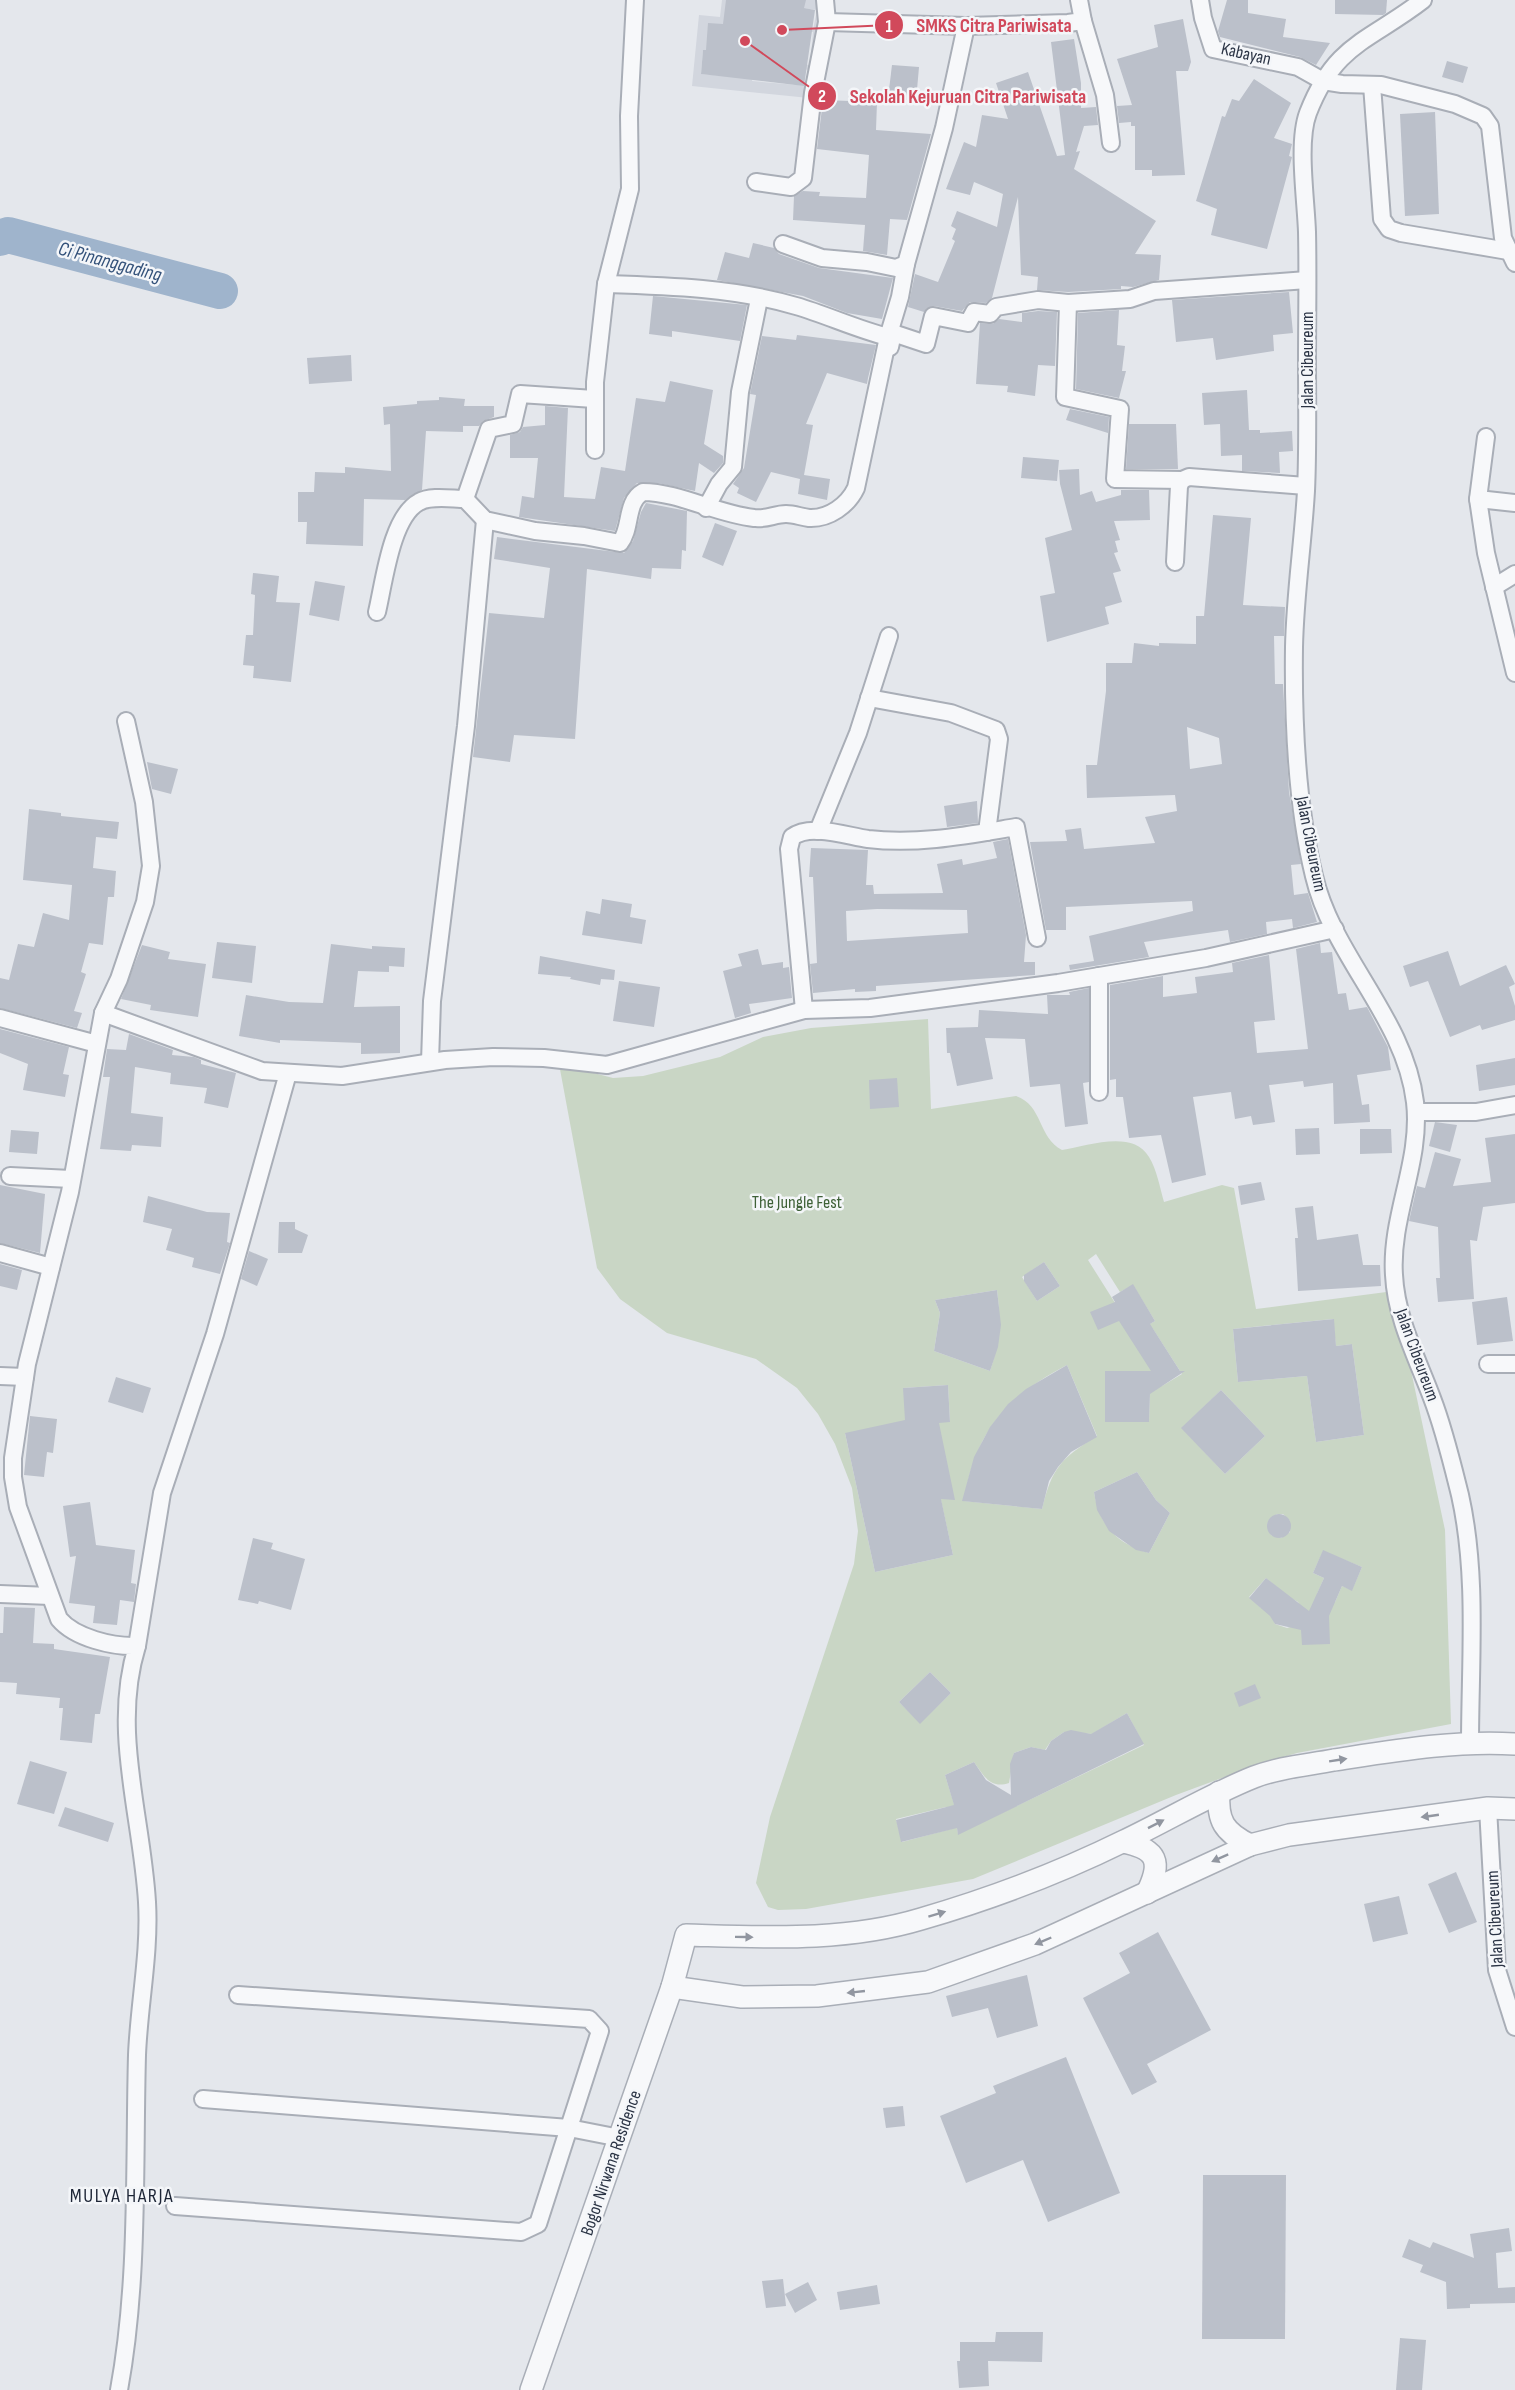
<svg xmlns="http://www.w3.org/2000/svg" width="1515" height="2390" viewBox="0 0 1515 2390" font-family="'Sofia Sans Condensed',sans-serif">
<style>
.built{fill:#d2d6de;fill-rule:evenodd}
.green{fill:#c9d6c5;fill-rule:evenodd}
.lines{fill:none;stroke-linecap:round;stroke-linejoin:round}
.river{stroke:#9fb4cc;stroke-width:36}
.building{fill:#bbc0ca;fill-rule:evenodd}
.minor-casing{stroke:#a9aeb7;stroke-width:20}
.tertiary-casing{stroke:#a9aeb7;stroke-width:24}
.minor{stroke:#f7f8fa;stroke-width:16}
.tertiary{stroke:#f7f8fa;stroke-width:21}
.oneway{fill:#9196a0}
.labels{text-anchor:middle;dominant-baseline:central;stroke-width:5;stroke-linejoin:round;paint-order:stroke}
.street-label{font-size:18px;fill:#2b3445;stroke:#f4f6f9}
.park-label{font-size:18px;fill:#3f6138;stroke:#f4f6f9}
.water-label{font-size:20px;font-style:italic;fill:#34527a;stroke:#f4f6f9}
.neighbourhood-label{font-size:20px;letter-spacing:1.5px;fill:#1d2536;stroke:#f4f6f9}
.leader{fill:none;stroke:#d1495b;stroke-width:2}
.callout-dot{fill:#d1495b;stroke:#f4f6f9;stroke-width:2}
.mark-label{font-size:18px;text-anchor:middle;font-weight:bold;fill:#fff}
.callout-label{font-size:20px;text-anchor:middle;font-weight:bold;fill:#d1495b;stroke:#f4f6f9;stroke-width:5;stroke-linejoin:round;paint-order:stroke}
</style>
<rect width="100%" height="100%" fill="#e4e7ec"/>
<!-- built -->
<path class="built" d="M722,0H819L809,98L692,86L699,15L720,17ZM773,4L817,10L813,30L771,24ZM758,28L813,32L810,65L756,61ZM703,50L739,53L737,77L701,74ZM754,65L811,70L809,86L752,81Z"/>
<!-- green -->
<path class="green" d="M928,1019L931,1109L1016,1096C1043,1105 1038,1138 1062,1150C1087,1146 1133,1129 1149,1157C1157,1170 1160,1188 1164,1202L1222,1185L1234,1188L1256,1309L1394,1291L1445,1530L1451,1724L1297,1753L1257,1765L1176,1795L973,1879L806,1909L778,1910L768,1907L756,1883L770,1817L854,1564L858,1531L852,1488L835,1444L818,1414L797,1388L756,1359L667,1333L620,1299L597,1268L559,1064L613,1078L643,1076L720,1057L763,1037L811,1028ZM1096,1254L1120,1292L1133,1285L1155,1321L1134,1333L1088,1260ZM1044,1262L1060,1286L1037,1301L1022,1277ZM997,1290C1001,1320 1000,1342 990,1371L934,1351L940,1313L935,1300ZM1333,1319L1336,1346L1352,1344L1364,1435L1316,1442L1307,1376L1238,1382L1233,1329ZM1153,1329L1182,1374L1162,1386ZM1067,1365L1097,1436C1061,1458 1052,1468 1042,1509L964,1501C975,1432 1006,1397 1067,1365ZM1105,1371H1131V1387L1150,1388L1149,1422L1105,1421ZM948,1385L950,1422L903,1388ZM1221,1390L1265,1436L1225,1474L1182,1428ZM845,1433L937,1482L953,1555L875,1572ZM1137,1472L1156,1500L1170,1513L1149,1553C1117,1544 1099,1525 1094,1492ZM1277,1514H1283L1290,1521V1532L1281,1538L1271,1535L1267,1525L1269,1520ZM1323,1551L1362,1567L1352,1590L1342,1586L1335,1602L1317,1594L1324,1578L1313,1573ZM1266,1578L1278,1588L1261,1608L1249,1597ZM1287,1596L1298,1602L1301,1608L1294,1626L1287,1628L1275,1624L1270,1612ZM930,1672L951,1693L920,1723L899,1702ZM1127,1713L1144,1745L958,1834L954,1804L945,1775L974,1762C984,1776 990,1789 1009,1783L1014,1753L1031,1747L1045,1750L1051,1741L1064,1732L1092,1734ZM946,1807L951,1829L902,1842L896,1819Z"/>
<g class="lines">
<!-- river -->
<path class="river" d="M0,238L8,235L220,291"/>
</g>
<!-- building -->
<g class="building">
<path d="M726,0H806L804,8L815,10L804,86L701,74L703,50H706L708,23L723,24Z"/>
<path d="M1227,0H1248V13L1286,19L1283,37L1330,43L1316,65L1300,57L1220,37L1218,31Z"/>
<path d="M1335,0H1387L1386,13L1383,15L1335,14Z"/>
<path d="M1183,19L1191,62L1188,71H1176L1185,175L1152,176V170H1135V126H1131V122L1119,123L1117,106L1132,105L1117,59L1158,47L1154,25Z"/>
<path d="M1074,39L1081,83V108L1096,107L1098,125L1084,126L1076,152L1080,151L1074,169L1156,221L1135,254L1161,255L1159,280L1133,287L1121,286V289L1068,292L1037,290L1038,277L1021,275L1018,197L992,298L986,303L970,302L962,311L934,306L924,312L908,307L915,274L938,282L955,241L952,239L956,229L951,226L957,211L997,227L1003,194L974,182L970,195L946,189L964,142L976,147L982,115L1008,119L996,83L1028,72L1057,156L1065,155L1051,42Z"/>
<path d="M1447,61L1468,67L1463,83L1442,77Z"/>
<path d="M892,65L919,67L916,101L888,98Z"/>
<path d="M1254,79L1291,103L1274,138L1292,144L1289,156L1292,157L1267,249L1211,235L1217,209L1196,201L1222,116L1225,117L1232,99L1239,101Z"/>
<path d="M823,100L877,102L876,130L931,134L907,220L890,219L887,255L863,251L865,225L793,220L794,196L803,191L820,192L819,196L866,198L869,155L817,149Z"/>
<path d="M1435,112L1439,214L1405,216L1400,114Z"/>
<path d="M753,243L774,248L779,254L819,268L893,278L882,319L847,313L803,296L717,280L725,252L749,258Z"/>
<path d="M1289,292L1293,333L1273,335L1274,351L1216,360L1213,338L1176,342L1172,300Z"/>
<path d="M653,296L747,305L740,341L672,331V337L649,334Z"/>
<path d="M1119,310L1117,345L1125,346L1122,371H1126L1119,398L1076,389L1078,313Z"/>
<path d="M1038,311L1057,312L1055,366L1038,365L1035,396L1007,392L1008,386L976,384L980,323L993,324L999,319L1022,322V313Z"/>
<path d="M797,335L876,345L868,378L867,384L827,373L806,424L813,425L804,475L830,479L827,500L798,494L800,479L771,472L756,502L737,493L739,488L733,484L744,468L756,395L750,394L762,336L796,340Z"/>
<path d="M351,355L352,381L309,384L307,358Z"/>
<path d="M670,381L713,390L704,444L723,456V463L714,473L699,463L695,491L658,483H637L624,498L615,531L519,517L522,496L534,498L538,458H510V435L520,432L523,427L545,425V406L568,408L564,497L595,499L601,467L625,471L636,398L665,402Z"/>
<path d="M1247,390L1249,430H1260V433L1292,431L1293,451L1279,452L1280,473L1242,471V455L1221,456L1220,424L1204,425L1202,393Z"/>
<path d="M439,397L465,399L464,406H494V417L483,421L479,426H463V432L426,431L422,490L405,500L364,499L363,546L306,544L307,522H298V492H314L315,472L345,473V467L391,471L390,424L384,425L383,407L417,404V401L439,400Z"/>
<path d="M1070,409L1109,417L1108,433L1066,420Z"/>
<path d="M1129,424H1176L1178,469H1126Z"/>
<path d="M1023,457L1059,460L1057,481L1021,478Z"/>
<path d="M1079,469L1080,495L1092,491L1096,502L1121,495V490H1149L1150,520L1114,521L1120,540L1115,541L1118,552L1114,553L1121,571L1113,573L1122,602L1105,607L1109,624L1047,642L1040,596L1055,593L1045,538L1072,530L1060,484L1059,470Z"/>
<path d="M646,503L687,511L686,551L682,550L681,569L652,568L651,579L587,569L575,739L514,735L510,762L473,757L489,613L544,618L550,568L494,559L497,537L624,553L633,541L641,512Z"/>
<path d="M1213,515L1251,518L1243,605L1285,607L1284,636H1274L1275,684H1283L1289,792L1301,864L1291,865L1294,895L1308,893L1317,922L1293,928L1292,919L1266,922L1267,934L1230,942L1228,930L1144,942L1149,957L1070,970L1069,965L1094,961L1089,936L1193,911L1192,901L1066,907V930H1046L1030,842L1067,841L1065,830L1081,828L1084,849L1155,843L1145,817L1177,811L1175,795L1087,798L1086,765H1097L1106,691V663H1132L1134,643L1159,646V643L1196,644V616H1204ZM1187,727L1219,738L1222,764L1190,769Z"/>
<path d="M715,523L737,531L723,566L702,557Z"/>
<path d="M253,573L279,576L276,602L300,603L291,682L253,678L254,666L243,665L246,635H253L255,595L251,594Z"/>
<path d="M315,581L345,586L339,621L309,615Z"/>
<path d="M147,762L178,769L171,794L152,789Z"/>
<path d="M977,801L978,823L947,827L944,806Z"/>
<path d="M29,809L61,813V816L119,822L117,839L96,837L93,868L116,871L114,897H108L103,945L89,943L81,972L86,974L74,1011L82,1013L77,1028L0,1008V978L9,980L18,944L34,947L43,913L69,920L72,885L23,880Z"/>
<path d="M1008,839L1026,935L1024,962H1035V975L876,986V991L855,992V989L813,993L810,964L817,963L813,877H809L811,848L868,850L866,885H873L874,894L943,893L937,864L962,859L963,865L997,858L993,842ZM877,909L967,910L968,933L847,941L846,911Z"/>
<path d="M602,899L632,904L630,917L646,920L642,944L582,935L586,911L600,914Z"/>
<path d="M217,942L256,946L252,983L212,978Z"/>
<path d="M1320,943L1321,953L1332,952L1338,994L1346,993L1349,1010L1367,1007L1388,1047L1391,1070L1357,1075L1362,1105L1369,1104L1370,1122L1334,1124L1333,1083L1304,1087L1303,1081L1269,1085L1275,1122L1253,1125L1251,1116L1235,1119L1231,1092L1193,1097L1206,1175L1172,1183L1161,1135L1129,1138L1123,1097H1116V1079L1110,1080V985L1163,976V997L1197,993L1195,977L1233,972L1232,963L1269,955L1275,1020L1254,1022L1257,1053L1308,1049L1296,949Z"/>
<path d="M331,944L372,949V946L405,948L404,967L389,966V972L358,971L354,1007L400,1006V1053L361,1054V1043L280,1040V1043L239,1036L246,995L289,1002L323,1003Z"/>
<path d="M142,945L170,952L168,959L206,964L198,1017L150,1010L151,1005L121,999Z"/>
<path d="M758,949L762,965L783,962V968L789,967L792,998L749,1004L751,1013L735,1018L723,971L742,966L738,954Z"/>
<path d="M1448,951L1460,986L1506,965L1515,984L1509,987L1515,1006V1020L1482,1030L1480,1025L1450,1037L1428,981L1410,987L1403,966Z"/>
<path d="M540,956L615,970L614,980L601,979L600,985L570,979L571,977L538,974Z"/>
<path d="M619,981L660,987L654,1027L613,1021Z"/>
<path d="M1089,988V1082L1083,1083L1088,1124L1065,1127L1060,1084L1030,1087L1025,1039L985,1038L993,1079L957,1086L950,1053H947L946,1028L978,1027L979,1010L1048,1014L1047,995H1070L1069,992Z"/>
<path d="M0,1029L69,1047L63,1074L69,1075L65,1097L23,1090L28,1064L0,1053Z"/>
<path d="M129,1034L173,1050L172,1055L194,1057L201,1060V1064L236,1073L228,1108L204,1103L207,1088L170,1084L171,1073L135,1067L131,1113L163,1117L161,1147L132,1145L131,1151L100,1149L110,1077H103L107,1049L126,1050Z"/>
<path d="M1515,1058V1085L1479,1091L1476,1065Z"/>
<path d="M897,1078L899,1107L870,1109L869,1080Z"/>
<path d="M1435,1122L1457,1125L1450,1152L1429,1146Z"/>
<path d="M1319,1128L1320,1154L1296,1155L1295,1129Z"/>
<path d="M1360,1129H1391L1392,1153L1360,1154Z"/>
<path d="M11,1130L39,1132L37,1154L9,1152Z"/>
<path d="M1515,1134V1203L1483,1207L1477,1241L1470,1240L1474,1299L1438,1302L1436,1278H1440L1438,1227L1409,1221L1417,1186L1425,1188L1435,1152L1461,1159L1453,1186L1491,1182L1485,1138Z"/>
<path d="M1261,1182L1265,1200L1241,1205L1238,1186Z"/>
<path d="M0,1185L45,1194L40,1253L0,1243Z"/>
<path d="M148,1196L207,1212L230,1213L227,1242L230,1243L220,1274L192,1267L194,1258L166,1250L172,1229L143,1222Z"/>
<path d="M1313,1206L1317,1240L1358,1234L1363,1265H1380L1381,1286L1298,1291L1295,1238H1298L1295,1208Z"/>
<path d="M279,1222H295V1229L308,1235L302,1253H278Z"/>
<path d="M249,1251L268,1259L257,1286L241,1279Z"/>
<path d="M1044,1262L1060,1286L1037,1301L1024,1281V1275Z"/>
<path d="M0,1264L22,1270L17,1290L0,1286Z"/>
<path d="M1133,1284L1155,1321L1150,1324L1180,1371H1185L1150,1394L1149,1422H1105V1371H1151L1119,1321L1098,1330L1090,1312L1115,1302L1112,1297Z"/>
<path d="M997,1290L1001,1325L998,1347L990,1371L934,1351L940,1313L935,1300Z"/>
<path d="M1507,1297L1513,1341L1477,1345L1472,1302Z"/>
<path d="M1334,1319L1336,1346L1352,1344L1364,1435L1316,1442L1307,1376L1238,1382L1233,1329Z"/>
<path d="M1067,1365L1097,1437L1071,1452L1058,1467L1049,1481L1042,1509L962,1501L974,1457L990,1427L1008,1404L1026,1389Z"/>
<path d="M116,1377L151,1388L143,1413L108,1402Z"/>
<path d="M948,1385L950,1422L939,1423L955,1500L941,1499L953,1555L875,1572L845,1433L905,1420L903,1388Z"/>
<path d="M1221,1390L1265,1436L1225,1474L1181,1428Z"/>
<path d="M30,1416L57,1419L53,1453L47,1452L44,1477L24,1475Z"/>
<path d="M1137,1472L1156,1500L1170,1513L1149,1553L1136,1550L1109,1531L1097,1510L1094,1492Z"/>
<path d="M90,1502L96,1545L135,1550L131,1583L136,1584L134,1602L120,1600L117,1625L93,1623L95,1606L69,1603L76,1556L70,1557L63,1506Z"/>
<circle cx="1279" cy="1526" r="12"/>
<path d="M253,1538L273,1543L271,1549L305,1559L291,1610L259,1601L258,1604L238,1600Z"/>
<path d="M1323,1550L1362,1567L1352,1591L1342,1586L1329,1616L1330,1644L1302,1645L1301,1630L1275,1624L1270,1616L1249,1598L1266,1578L1309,1611L1324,1578L1313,1573Z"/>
<path d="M4,1607L35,1608L33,1643L54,1644V1649L110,1657L100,1714H95L92,1743L60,1740L63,1708H59L60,1698L16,1694L17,1683L0,1682V1633H3Z"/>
<path d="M930,1672L951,1693L920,1724L899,1702Z"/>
<path d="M1255,1684L1261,1698L1239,1707L1234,1693Z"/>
<path d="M1127,1713L1144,1744L958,1835L957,1828L901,1842L896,1820L954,1805L945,1775L974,1762L986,1780L1011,1795L1010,1764L1014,1753L1031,1747L1046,1750L1051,1741L1064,1732L1071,1730L1091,1734Z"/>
<path d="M30,1761L67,1772L54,1814L17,1804Z"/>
<path d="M65,1807L114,1823L108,1842L58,1826Z"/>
<path d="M1456,1872L1477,1922L1449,1933L1428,1884Z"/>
<path d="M1399,1896L1408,1934L1373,1942L1364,1904Z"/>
<path d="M1158,1932L1211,2030L1147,2064L1157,2082L1132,2095L1083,1998L1130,1973L1119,1953Z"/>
<path d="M1027,1975L1038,2026L997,2038L988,2008L952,2017L946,1996Z"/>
<path d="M1066,2057L1120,2193L1048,2222L1023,2160L966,2183L940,2116L996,2093L993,2086Z"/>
<path d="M903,2106L905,2126L886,2128L883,2108Z"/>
<path d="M1203,2175H1286L1285,2339H1202Z"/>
<path d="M1509,2228L1512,2251L1496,2253L1498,2288L1515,2287V2303L1470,2304V2308L1447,2309L1446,2282L1420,2272L1423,2265L1402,2257L1409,2239L1430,2248L1433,2242L1474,2258L1470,2234Z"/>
<path d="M783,2279L786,2306L766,2308L762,2281Z"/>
<path d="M808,2282L817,2300L795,2313L785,2294Z"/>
<path d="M877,2285L880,2304L840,2310L837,2292Z"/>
<path d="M996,2332H1043L1042,2362L988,2361L989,2386L959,2388L957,2361H960V2342H995Z"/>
<path d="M1400,2338L1426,2340L1422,2390H1396Z"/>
</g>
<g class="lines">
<!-- minor casing -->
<g class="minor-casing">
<g id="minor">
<path d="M1200,0L1203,18L1213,49L1298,67L1323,81L1342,84L1381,85L1455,104L1483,116L1490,126L1503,238L1515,263"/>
<path d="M1423,0C1370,41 1335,43 1308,113C1297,142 1306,200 1307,232C1308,275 1307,318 1307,361C1307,404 1308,448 1306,491C1303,543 1295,595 1294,647C1293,722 1296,803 1314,876C1333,957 1405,1018 1415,1102C1422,1161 1390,1216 1394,1275C1396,1318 1417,1358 1432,1398C1444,1429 1452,1463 1460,1495C1478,1575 1470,1662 1470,1744"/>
<path d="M1083,21L1105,95L1111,143"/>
<path d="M827,22L966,26L1068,23L1083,21L1079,0"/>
<path d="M1372,85L1382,219L1389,229L1401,233L1508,251"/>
<path d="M756,182L791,187L803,178L813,93L827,22L825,0"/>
<path d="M783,244L822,258L867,262L896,268L906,264L944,128L966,26"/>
<path d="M606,284C670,286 735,288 796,306C827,315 856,329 888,337"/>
<path d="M1068,303L1065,397L1120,409L1115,479L1182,480"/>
<path d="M890,347L893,333L926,344L933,316L968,323L974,312L990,314L996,307L1038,300L1068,303L1130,299L1154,291L1307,280"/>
<path d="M1486,437L1478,499L1486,553L1515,673"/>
<path d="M595,450V382L606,284L630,189L629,116L635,0"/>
<path d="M465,499L489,429L513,424L520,394L594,399"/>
<path d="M1478,499L1515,503"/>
<path d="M706,508L719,484L733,467L740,392L759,299"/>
<path d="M1175,562L1179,486L1182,480L1189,477L1306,486"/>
<path d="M1494,587L1515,574"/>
<path d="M377,612C384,583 391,517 419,502C431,495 452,499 465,499L485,520L535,531L584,536L620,543C632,528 625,502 643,492C678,492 717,514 754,518C765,520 775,514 786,514C794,514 801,517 809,518C829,519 848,505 856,488L888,337L900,297L906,264"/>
<path d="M869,698L951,713L996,730L999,739L987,832"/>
<path d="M818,831L858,733L889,636"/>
<path d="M1099,976V1092"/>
<path d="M804,1010L789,849L792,837C810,823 847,836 868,839C918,845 968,835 1016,827L1037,938"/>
<path d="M103,1013L262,1071L342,1076L445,1060L493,1057L544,1058L607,1065L804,1010L870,1008L1058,983L1206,958L1335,929"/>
<path d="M0,1018L97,1044"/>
<path d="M430,1062L432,1001L466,726L485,520"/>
<path d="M1416,1112H1476L1515,1105"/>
<path d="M10,1176L71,1179"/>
<path d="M0,1253L51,1267"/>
<path d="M1488,1364H1515"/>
<path d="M0,1376L25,1377"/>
<path d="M0,1594L50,1596"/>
<path d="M137,1646L162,1493L215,1334L288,1073"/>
<path d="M1488,1808L1497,1970L1515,2027"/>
<path d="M203,2099L569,2128L620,2138"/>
<path d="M175,2206L521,2232L538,2224L600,2031L589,2019L238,1995"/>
<path d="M119,2390C139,2281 134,2166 137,2055C139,2004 150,1953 147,1902C142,1816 111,1730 137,1646C113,1647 75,1638 59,1619L18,1507L13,1477V1458L27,1364L70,1192L103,1013L119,979L145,902L151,866L144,802L126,721"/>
</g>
</g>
<!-- tertiary casing -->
<g class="tertiary-casing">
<g id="tertiary">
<path d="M1219,1792C1217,1821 1224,1832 1250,1845"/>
<path d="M1123,1842C1158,1849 1162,1862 1147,1893"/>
<path d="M672,1987L742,1997L817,1996L928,1982L1035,1944L1250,1845L1289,1835L1488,1808L1515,1809"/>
<path d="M531,2390L672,1987L686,1935C764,1937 845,1942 921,1919C990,1899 1059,1873 1124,1841C1168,1820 1209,1795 1254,1777C1280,1767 1308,1765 1334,1760C1393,1751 1456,1740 1515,1744"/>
</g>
</g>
<!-- minor -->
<use href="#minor" class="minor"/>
<!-- tertiary -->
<use href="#tertiary" class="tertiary"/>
</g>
<!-- one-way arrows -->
<defs><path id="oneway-solid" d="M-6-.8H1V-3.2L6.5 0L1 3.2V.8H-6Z" transform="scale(1.5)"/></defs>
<g class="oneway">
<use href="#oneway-solid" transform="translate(1338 1760) rotate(-9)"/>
<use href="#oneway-solid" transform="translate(1430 1816) rotate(172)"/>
<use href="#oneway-solid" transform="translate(1156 1824) rotate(-27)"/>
<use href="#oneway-solid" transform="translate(1220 1858) rotate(156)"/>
<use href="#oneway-solid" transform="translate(937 1914) rotate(-17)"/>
<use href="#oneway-solid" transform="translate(744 1937) rotate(1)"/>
<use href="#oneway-solid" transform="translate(1043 1941) rotate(157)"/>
<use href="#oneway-solid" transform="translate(856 1992) rotate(174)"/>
</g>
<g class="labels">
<!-- street labels -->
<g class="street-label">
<text transform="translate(1246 54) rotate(13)">Kabayan</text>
<text transform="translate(1307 360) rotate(-90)">Jalan Cibeureum</text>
<text transform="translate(1311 844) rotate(79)">Jalan Cibeureum</text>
<text transform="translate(1417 1355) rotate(70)">Jalan Cibeureum</text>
<text transform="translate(1495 1919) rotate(-93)">Jalan Cibeureum</text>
<text transform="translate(611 2163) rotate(-71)">Bogor Nirwana Residence</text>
</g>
<!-- park labels -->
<g class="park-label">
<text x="797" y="1202">The Jungle Fest</text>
</g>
<!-- water labels -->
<g class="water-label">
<text transform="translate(110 262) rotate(15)">Ci Pinanggading</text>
</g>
<!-- neighbourhood labels -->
<g class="neighbourhood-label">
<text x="122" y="2196">MULYA HARJA</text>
</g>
</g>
<!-- callouts -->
<path class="leader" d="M782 30L889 25M745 41L822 96"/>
<g class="callout-dot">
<circle cx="782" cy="30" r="6"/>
<circle cx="745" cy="41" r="6"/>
<circle cx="889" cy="25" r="15"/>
<circle cx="822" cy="96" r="15"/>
</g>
<g class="mark-label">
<text x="889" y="32">1</text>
<text x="822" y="102">2</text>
</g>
<g class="callout-label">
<text x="994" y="32">SMKS Citra Pariwisata</text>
<text x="968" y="103">Sekolah Kejuruan Citra Pariwisata</text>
</g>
</svg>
